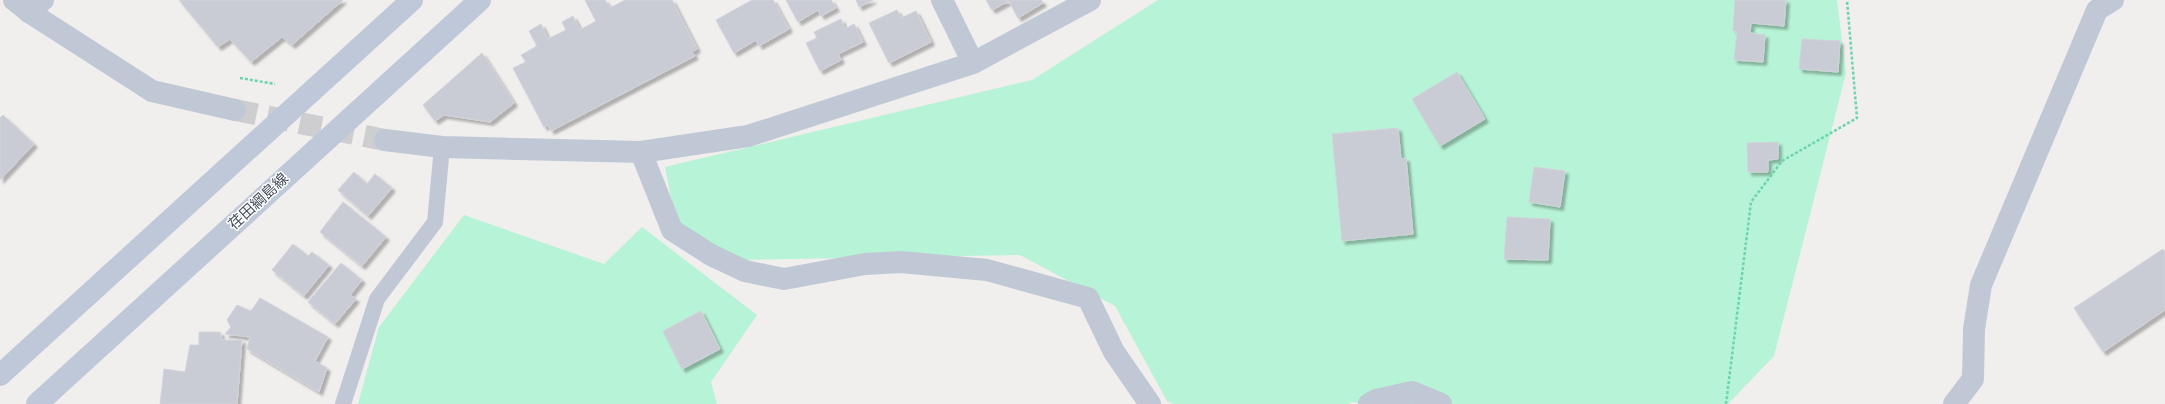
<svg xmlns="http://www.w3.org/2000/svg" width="2165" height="404" viewBox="0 0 2165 404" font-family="'Titillium Web','Noto Sans JP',sans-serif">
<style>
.green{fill:#b7f3d6}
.building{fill:#c9ccd4;stroke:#d1d3da;filter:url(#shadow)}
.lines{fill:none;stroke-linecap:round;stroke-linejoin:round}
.minor-tunnel{stroke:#ceced1;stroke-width:22;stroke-dasharray:22 11;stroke-linecap:butt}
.path{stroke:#6cd4ae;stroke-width:2.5;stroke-dasharray:3 2;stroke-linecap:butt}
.service{stroke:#c0c8d5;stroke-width:16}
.minor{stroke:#c0c8d5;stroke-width:22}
.secondary{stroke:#bec8d9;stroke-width:22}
.labels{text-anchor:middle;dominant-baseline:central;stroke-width:3;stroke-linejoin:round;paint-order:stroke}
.street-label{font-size:15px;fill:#444e5d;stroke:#fff}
</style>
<defs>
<filter id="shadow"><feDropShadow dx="3.5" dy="3.5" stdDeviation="1" flood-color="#0004"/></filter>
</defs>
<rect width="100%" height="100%" fill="#f1eeee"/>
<!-- green -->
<g class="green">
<path d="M1158,0H1837L1846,73L1774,356L1728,404H1364L1352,402L1348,404H1173L1167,401L1115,306L1020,255L738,260L677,228L665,167L1032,80Z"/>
<path d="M464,215L604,264L642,227L757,315L711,382L717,404H358L379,327Z"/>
</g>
<!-- building -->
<g class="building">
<path d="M179,0H343L292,45L282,37L251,62L230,39L218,47Z"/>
<path d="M585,0H605L610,8L625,0H672L697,49L692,52L695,56L551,131L548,125L544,127L513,68L526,62L521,55L537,46L529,31L541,24L548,39L566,30L562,22L573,16L580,30L596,21Z"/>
<path d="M752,0H773L789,29L759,46L756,40L734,53L716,20Z"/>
<path d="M786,0H831L836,8L821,16L818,10L798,22Z"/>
<path d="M856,0H873L859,7Z"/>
<path d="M986,0H1041L1043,3L1018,18L1009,1L992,10Z"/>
<path d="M1735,0H1786L1784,26L1751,23L1750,33L1765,35L1763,62L1734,60L1737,31H1733Z"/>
<path d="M897,10L901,18L916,11L931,42L889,63L869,23Z"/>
<path d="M841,19L845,29L854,24L863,42L838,54L841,60L820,71L806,43L817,38L814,32Z"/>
<path d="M1802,39L1840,41L1838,72L1799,69Z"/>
<path d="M482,53L514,103L490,122L444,115L435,121L423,105Z"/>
<path d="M1457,72L1485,119L1440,146L1412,99Z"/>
<path d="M3,115L34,144L0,180V118Z"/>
<path d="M1398,128L1401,159L1406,158L1413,234L1342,241L1332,134Z"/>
<path d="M1778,142V159L1768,160V172H1748L1747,143Z"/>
<path d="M1534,167L1565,171L1560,207L1529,202Z"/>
<path d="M354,172L367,184L375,174L392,188L368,216L338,190Z"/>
<path d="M343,202L386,237L362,266L320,232Z"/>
<path d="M1507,217L1550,219L1548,260L1504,259Z"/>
<path d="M293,244L308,256L312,252L329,265L304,296L272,270Z"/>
<path d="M2163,249L2165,252V310L2103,352L2074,308Z"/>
<path d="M341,263L362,280L350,295L356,299L335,324L308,302Z"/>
<path d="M260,298L328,337L315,361L327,368L319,392L247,349L250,337L225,334L231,327L227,320L237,305L251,311Z"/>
<path d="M701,311L720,349L682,369L663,331Z"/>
<path d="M199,332H220L222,340H242L237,404H160L164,369L185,372L190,345H199Z"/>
</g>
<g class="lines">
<!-- minor-tunnel -->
<path class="minor-tunnel" d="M235,110L385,140"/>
<!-- path -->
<g class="path">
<path d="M240,78L275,84"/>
<path d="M1726,404L1751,202L1782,161L1857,118L1847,0"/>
</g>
<!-- service -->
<path class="service" d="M343,404L377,299L435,222L442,147"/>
<!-- minor -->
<g class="minor">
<path d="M14,0L29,12L152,91L235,110"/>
<path d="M942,0L973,63"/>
<path d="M29,12L43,0"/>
<path d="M385,140L442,147L641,152L748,136L973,63L1090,0"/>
<path d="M641,152L672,230L711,255L745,271L784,279L865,264L901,262L987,270L1088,298L1114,352L1150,404"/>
<path d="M1369,404L1376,400L1412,392L1441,404"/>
<path d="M1954,404L1973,379L1974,329L1981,285L2097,10L2113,0"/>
</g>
<!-- secondary -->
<g class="secondary">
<path d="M0,375L412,0"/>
<path d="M37,404L480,0"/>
</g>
</g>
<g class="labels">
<!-- street labels -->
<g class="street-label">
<text transform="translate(258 201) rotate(-43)">荏田綱島線</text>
</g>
</g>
</svg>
